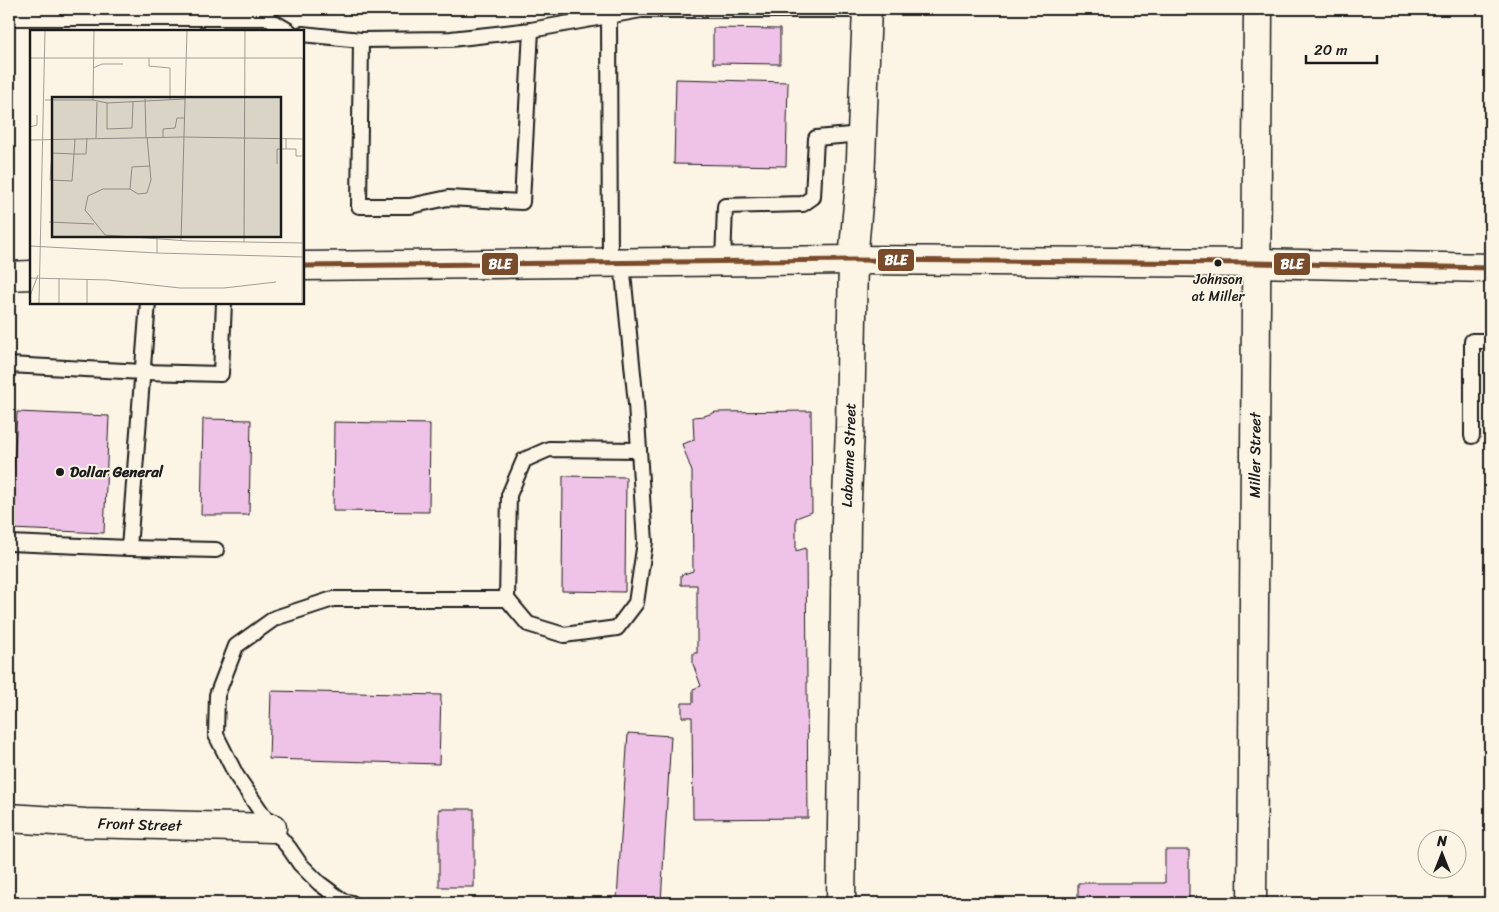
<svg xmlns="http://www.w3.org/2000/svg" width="1499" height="912" viewBox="0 0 1499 912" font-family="Sriracha,sans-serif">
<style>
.built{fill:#f8e6e6}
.building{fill:#efc2e7;stroke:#1c1c1c}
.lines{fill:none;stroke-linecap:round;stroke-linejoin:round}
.lane-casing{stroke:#1c1c1c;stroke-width:18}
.street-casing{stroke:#1c1c1c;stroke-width:31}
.secondary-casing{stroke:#1c1c1c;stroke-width:31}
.lane{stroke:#fcf5e5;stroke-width:14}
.street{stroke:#fcf5e5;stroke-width:28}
.secondary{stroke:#fcf5e5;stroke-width:28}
.bus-1-casing{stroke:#fcf5e5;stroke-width:9}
.bus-1{stroke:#7a4b2a;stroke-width:5}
.bus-dot{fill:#1c1c1c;stroke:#fcf5e5;stroke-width:2}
.labels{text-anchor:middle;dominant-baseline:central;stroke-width:4;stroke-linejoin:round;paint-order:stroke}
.bus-label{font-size:14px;fill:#1c1c1c;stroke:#fcf5e5}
.street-label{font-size:15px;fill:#1c1c1c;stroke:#fcf5e5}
.poi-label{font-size:15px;font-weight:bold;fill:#1c1c1c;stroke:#fcf5e5;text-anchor:start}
.inset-road{fill:none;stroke:#a29e95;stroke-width:1}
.view{fill:#1c1c1c;fill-opacity:0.15;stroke:#1c1c1c;stroke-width:2.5}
.inset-edge{fill:none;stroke:#1c1c1c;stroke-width:2.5}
.line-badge{stroke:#fcf5e5;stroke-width:2}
.badge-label{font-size:14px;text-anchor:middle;font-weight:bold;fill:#fff}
</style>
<rect width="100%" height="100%" fill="#fcf5e5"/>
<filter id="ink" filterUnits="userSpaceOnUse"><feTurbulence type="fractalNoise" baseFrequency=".02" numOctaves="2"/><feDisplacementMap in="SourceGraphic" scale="10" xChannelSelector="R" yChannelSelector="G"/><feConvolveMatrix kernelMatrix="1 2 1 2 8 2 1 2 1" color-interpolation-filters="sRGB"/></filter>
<g filter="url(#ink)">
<!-- built -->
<path class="built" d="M9,897L90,903H9Z"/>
<!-- building -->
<g class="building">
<path d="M713,28L780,29V64L713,63Z"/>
<path d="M676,79L788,82L786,166L674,164Z"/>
<path d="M811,411L812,512L796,518V551L806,548L808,818L693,819L692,717H682V703H693V689L701,686L693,664V653H697V585H681V575L693,571L692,472L682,444L694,440L693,417L704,416L716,412Z"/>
<path d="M17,412L109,416L104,533L11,529Z"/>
<path d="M203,419L251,420L249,515H201Z"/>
<path d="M334,422L430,424L429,512L333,511Z"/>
<path d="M563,476L626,477L625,592L562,591Z"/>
<path d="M271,691L441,695L439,764L269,759Z"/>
<path d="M628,733L671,736L661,902L617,899Z"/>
<rect x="439" y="809" width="35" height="78"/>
<path d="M1165,850H1189V903H1078V883H1165Z"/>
</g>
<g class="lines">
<!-- lane casing -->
<g class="lane-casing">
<g id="lane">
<path d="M609,15L610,263"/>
<path d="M9,18H267L289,31"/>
<path d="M302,34L361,40L451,39L531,30L641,10H867"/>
<path d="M361,40L359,206H410L448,198L522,202L531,30"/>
<path d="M723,262L725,206L803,204L813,197L816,138L862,134"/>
<path d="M9,365L143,372L221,374L224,302"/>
<path d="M1472,436V341H1490"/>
<path d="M9,543L129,548L148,302"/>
<path d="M129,548L216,550"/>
<path d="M507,599L509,495L524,460L549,449L639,450"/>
<path d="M352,903L343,901L319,883L300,864L289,848L272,828L236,775L216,735L217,695L236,646L275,618L333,599H507L528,624L564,635L617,628L636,603L645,542L636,404L622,263"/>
</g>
</g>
<!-- street casing -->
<g class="street-casing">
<g id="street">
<path id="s1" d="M9,818L85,823L272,828"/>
<path id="s2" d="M841,903L846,523L850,428L853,260L860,182L867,9"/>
<path id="s3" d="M1252,903L1258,9"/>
</g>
</g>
<!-- secondary casing -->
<g class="secondary-casing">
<g id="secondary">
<path d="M302,266L853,260L1256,263L1490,268"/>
<path d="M9,276L31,275"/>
</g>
</g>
<!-- lane -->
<use href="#lane" class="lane"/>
<!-- street -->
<use href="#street" class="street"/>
<!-- secondary -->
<use href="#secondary" class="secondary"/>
<!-- bus-1 casing -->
<g class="bus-1-casing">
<path id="bus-1" d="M302,266L853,260L1256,263L1490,268"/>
</g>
<!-- bus-1 -->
<use href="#bus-1" class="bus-1"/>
</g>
</g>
<!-- markers -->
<g class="bus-dot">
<circle cx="1218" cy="263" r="4.5"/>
<circle cx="60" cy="472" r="5"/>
</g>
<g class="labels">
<!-- bus labels -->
<g class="bus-label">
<text x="1218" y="279">Johnson<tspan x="1218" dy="17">at Miller</tspan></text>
</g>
<!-- street labels -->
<g class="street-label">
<text stroke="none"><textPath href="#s2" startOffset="448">Labaume Street</textPath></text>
<text stroke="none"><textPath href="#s3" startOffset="448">Miller Street</textPath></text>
<text stroke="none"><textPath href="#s1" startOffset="131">Front Street</textPath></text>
</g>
<!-- poi labels -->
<g class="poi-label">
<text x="70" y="472">Dollar General</text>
</g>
</g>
<!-- overview -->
<g transform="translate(30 30)">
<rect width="274" height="274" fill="#fcf5e5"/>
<path class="inset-road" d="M0,28H274M119,28V36L140,38V69M63,38L72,34H93M115,69L116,107M15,70H63L77,73L155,69M63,70L64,0M77,73V99L102,98L103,72M0,97L7,95V85M117,107L121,150L117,163L108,164L100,159H73L58,166L55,180L75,205L158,211L274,213M133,107V99L145,98L147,88H154M66,108L67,72M45,109L44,124L42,151L20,150L22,123L44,124H56L57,108M0,110L153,107L274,109M256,119H266V126H273M247,134V119H256V108M100,159L102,137L120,136M19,192L64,194M127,209V223L274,227M151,211L157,0M214,212L215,0M0,216L127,223M0,248L78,250L150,258H194L246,252M0,266L8,245M9,273L15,0M29,273V248M57,273V250M272,273L273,28"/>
<path class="view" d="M22,67H251V207H22Z"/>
<rect width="274" height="274" class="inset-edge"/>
</g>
<g class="line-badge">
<rect x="877" y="248" width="38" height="24" rx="5" fill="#7a4b2a"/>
<rect x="1273" y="252" width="38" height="24" rx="5" fill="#7a4b2a"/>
<rect x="481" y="252" width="38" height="24" rx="5" fill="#7a4b2a"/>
</g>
<g class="badge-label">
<text x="896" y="265">BLE</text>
<text x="1292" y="269">BLE</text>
<text x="500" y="269">BLE</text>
</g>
<!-- margin -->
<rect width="1499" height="912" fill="none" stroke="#fcf5e5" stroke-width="30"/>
<rect x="15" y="15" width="1469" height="882" fill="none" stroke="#1c1c1c" stroke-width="2" filter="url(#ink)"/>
<!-- north arrow -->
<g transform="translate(1442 854)"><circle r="24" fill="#fcf5e5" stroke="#a29e95"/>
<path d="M0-4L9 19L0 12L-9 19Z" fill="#1c1c1c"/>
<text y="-8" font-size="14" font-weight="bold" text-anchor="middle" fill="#1c1c1c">N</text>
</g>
<!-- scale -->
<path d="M1306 55v8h71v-8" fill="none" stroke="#1c1c1c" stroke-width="2.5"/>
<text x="1314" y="55" font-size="15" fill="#1c1c1c" stroke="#fcf5e5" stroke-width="4" paint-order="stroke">20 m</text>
</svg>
